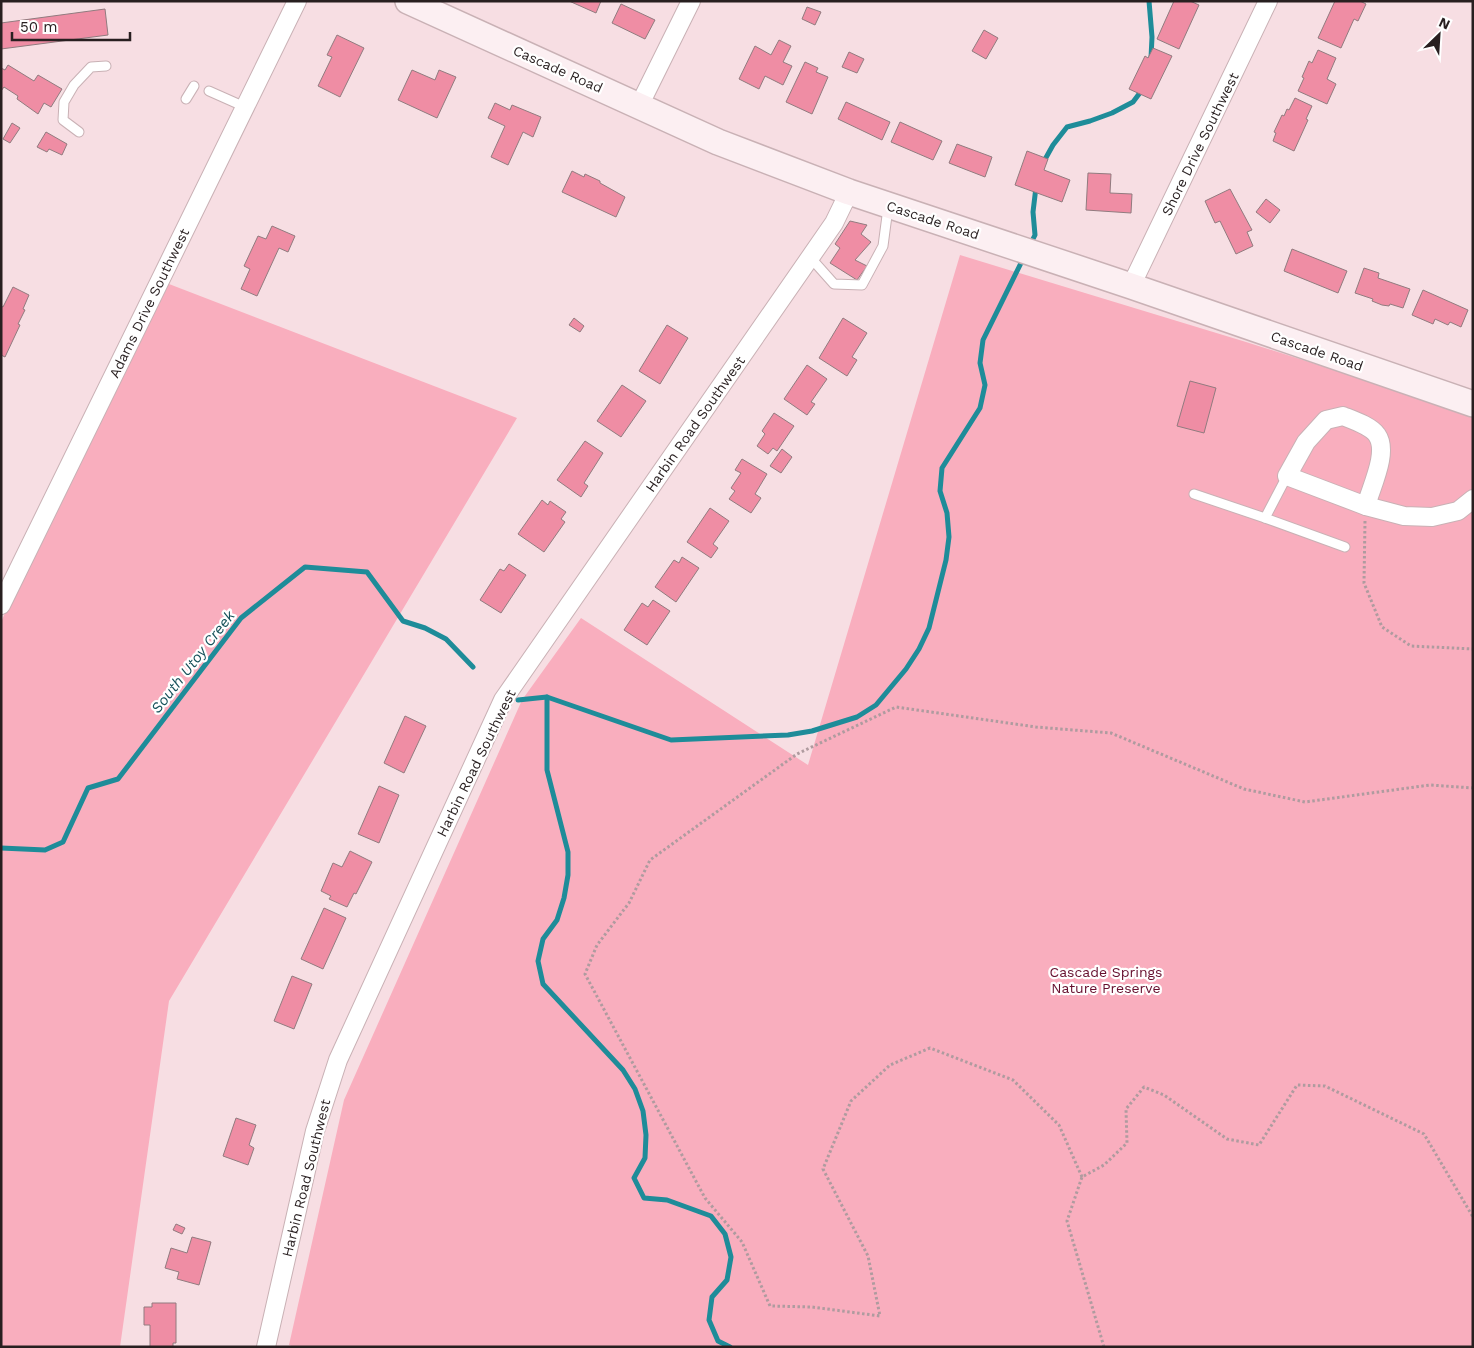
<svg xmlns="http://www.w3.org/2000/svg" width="1474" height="1348" viewBox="0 0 1474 1348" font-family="'Work Sans',sans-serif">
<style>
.green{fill:#f9aebe}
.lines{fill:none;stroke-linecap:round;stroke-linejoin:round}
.stream{stroke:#1e8c99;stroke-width:5}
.building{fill:#ef8da4;stroke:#917b7f}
.lane-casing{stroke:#c9b1b5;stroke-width:11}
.street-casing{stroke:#c9b1b5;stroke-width:20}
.secondary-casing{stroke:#c9b1b5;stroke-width:28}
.path{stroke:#af9b9f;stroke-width:3;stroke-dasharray:2.5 2.5;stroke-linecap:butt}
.lane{stroke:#fff;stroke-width:9}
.street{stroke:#fff;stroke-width:18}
.secondary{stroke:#fceff2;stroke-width:25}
.labels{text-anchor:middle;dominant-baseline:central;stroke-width:4.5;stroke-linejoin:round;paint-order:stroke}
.street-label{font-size:14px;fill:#281f20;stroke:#fff}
.park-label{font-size:14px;fill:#660f2e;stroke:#fff}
.water-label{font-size:15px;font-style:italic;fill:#16515a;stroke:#fff}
</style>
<rect width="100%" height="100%" fill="#f7dee3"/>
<!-- green -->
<g class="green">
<path d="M960,255L1246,342L1473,414V1347H294L289,1345L344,1100L522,700L581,618L808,765Z"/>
<path d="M156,279L517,418L169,1001L120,1347H1V622Z"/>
</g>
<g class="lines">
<!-- stream -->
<g class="stream">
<path d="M1149,1L1152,37L1151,58"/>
<path d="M1043,163L1053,145L1067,127L1090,121L1112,113L1133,102L1142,90"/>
<path d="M1030,245L1035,235L1033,212L1036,187"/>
<path d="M547,697V770L568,852V875L564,898L557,920L543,939L538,961L543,984L623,1070L635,1089L643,1111L646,1135L645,1158L634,1178L644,1198L667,1200L711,1216L725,1234L731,1257L727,1280L712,1297L709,1320L718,1341L730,1347"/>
<path d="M518,700L547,697L671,740L788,735L812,731L857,717L876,705L906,669L919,649L929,628L946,560L949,537L947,513L940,491L942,468L980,408L985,385L980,363L983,340L1024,257"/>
<path d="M1,848L45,850L63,842L88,788L118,779L241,618L305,567L367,572L403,621L425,628L446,639L473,667"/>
</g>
</g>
<!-- building -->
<g class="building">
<path d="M569,1H601L596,13Z"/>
<path d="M1174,1H1190L1199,5L1179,49L1157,39Z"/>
<path d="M1335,1H1360L1366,4L1358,21L1354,19L1341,48L1318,38Z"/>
<path d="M621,4L655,20L645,39L612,23Z"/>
<path d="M807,7L821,12L815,25L802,19Z"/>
<path d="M105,9L108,35L1,49V23Z"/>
<path d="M984,30L998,38L986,59L972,51Z"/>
<path d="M337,35L364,48L340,97L318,86L332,57L327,55Z"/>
<path d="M779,40L791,46L783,62L792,66L783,85L765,76L759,89L739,79L755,46L771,55Z"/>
<path d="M1153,48L1172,56L1151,99L1129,89L1145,56L1148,58Z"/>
<path d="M1318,50L1336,58L1327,79L1336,84L1327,104L1298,91L1304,78L1302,77L1309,61L1312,63Z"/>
<path d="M849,52L864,59L857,73L842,67Z"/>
<path d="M805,62L818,68L816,72L828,77L812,114L786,102Z"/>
<path d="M8,65L34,81L38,75L62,89L51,107L44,103L38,114L17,99L18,96L4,87L1,91V68L5,70Z"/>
<path d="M412,70L435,80L439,70L456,77L437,118L398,100Z"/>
<path d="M1295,98L1312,106L1306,119L1308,120L1294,151L1273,141L1276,133L1274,132L1282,115L1284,116L1287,109L1289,110Z"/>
<path d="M846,102L890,122L882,140L838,119Z"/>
<path d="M495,103L510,110L512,105L541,117L533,137L523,132L508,165L491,157L505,126L488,118Z"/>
<path d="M900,122L942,141L933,160L891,142Z"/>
<path d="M12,123L20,128L10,143L3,139Z"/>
<path d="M46,132L67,144L62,155L49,149L47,152L37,147Z"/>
<path d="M957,144L992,157L985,177L949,163Z"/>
<path d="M1027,151L1048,159L1044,170L1070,180L1062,202L1015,185Z"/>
<path d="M572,171L584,177L585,174L600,181V183L625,197L616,217L562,192Z"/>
<path d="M1088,173L1111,174L1110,193L1132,194L1131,213L1086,210Z"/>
<path d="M1230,189L1252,230L1247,232L1253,246L1236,254L1220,221L1215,223L1205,201Z"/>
<path d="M1266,199L1280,210L1270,223L1256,212Z"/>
<path d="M850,221L867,225L861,234L871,242L855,260L867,266L857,280L830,263L840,248L835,244Z"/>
<path d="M272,226L295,236L288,252L279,248L257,296L241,289L250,269L244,266L258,236L266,239Z"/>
<path d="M1292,249L1347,271L1338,293L1284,271Z"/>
<path d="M1364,268L1379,273L1378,278L1410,289L1403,308L1390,304L1389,306L1382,305L1372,301L1373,299L1355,293Z"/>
<path d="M13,287L29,295L23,309L25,310L18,324L20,325L5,357L1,355V306L3,307Z"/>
<path d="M1423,290L1468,310L1461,327L1450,322L1448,325L1435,319L1433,324L1412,315Z"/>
<path d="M574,318L584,326L580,332L569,325Z"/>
<path d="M843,318L867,333L852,357L857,360L847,376L819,358Z"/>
<path d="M667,325L688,338L660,384L639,371Z"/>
<path d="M807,365L827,379L811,402L815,404L807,415L784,399Z"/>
<path d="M1190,381L1216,388L1204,433L1177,426Z"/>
<path d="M622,385L646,401L621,437L597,421Z"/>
<path d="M774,413L794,426L777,451L773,448L768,454L757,446L765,434L762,431Z"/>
<path d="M585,441L603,453L584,483L588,486L581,497L557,480Z"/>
<path d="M782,449L792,457L781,473L770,466Z"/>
<path d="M742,459L767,474L755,494L761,498L751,513L729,499L735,491L731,488L741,473L735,470Z"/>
<path d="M542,500L548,505L550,501L566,512L561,519L565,522L544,552L518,534Z"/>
<path d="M710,508L729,521L713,544L718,548L711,558L687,542Z"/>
<path d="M682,557L699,568L676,602L655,587L674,560L679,563Z"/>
<path d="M509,564L526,575L501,613L480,600L500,569L504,571Z"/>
<path d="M653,600L670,611L647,645L624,630L642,603L648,607Z"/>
<path d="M405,716L426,726L404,773L384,763Z"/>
<path d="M379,786L399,795L379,843L358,834Z"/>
<path d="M350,851L372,862L356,894L354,893L347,907L329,899L331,896L321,891L333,863L342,867Z"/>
<path d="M324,908L346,918L323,969L301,959Z"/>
<path d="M292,976L312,984L294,1029L274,1021Z"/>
<path d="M236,1118L256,1125L249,1145L254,1148L248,1165L223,1156Z"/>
<path d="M176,1224L185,1228L182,1234L173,1230Z"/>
<path d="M192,1237L211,1242L199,1285L177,1279L179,1272L165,1268L171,1248L187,1253Z"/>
<path d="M152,1303H176V1343H173V1347H150V1325H144V1307H152Z"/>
</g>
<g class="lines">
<!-- lane casing -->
<g class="lane-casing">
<g id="lane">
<path d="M209,91L245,107"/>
<path d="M186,99L194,86"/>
<path d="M79,132L63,120L64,102L74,85L91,67L106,66"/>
<path d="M810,257L834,284L862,285L883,246L888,208"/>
<path d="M1287,476L1265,518L1345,547"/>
<path d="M1194,494L1265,518"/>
</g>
</g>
<!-- street casing -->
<g class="street-casing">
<g id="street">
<path d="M639,106L691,1"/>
<path d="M1131,286L1268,1"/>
<path d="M1343,416C1353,420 1371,426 1377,435C1389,452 1371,487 1366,506L1287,476L1306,442L1326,420Z"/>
<path d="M1366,506L1404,516L1432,517L1458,511L1473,499"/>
<path d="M1,605L297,1"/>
<path d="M266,1347L315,1131L338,1060L503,700L834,223L849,192"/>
</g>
</g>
<!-- secondary casing -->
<g class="secondary-casing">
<path id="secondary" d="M408,1L718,142L849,192L1131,286L1473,404"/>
</g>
<!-- path -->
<g class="path">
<path d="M1365,521L1364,583L1382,627L1411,646L1473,649"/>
<path d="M1082,1177L1059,1125L1013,1080L930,1048L890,1065L851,1101L823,1169L868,1256L880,1316L812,1307L770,1306L742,1242L705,1198L585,974L597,945L629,903L650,860L797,754L896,707L1036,727L1111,733L1244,789L1305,802L1430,785L1473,788"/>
<path d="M1104,1347L1067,1221L1082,1177L1104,1165L1127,1143L1126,1109L1144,1087L1164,1095L1227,1139L1259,1145L1297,1085L1325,1086L1424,1134L1473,1217"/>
</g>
<!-- lane -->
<use href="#lane" class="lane"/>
<!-- street -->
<use href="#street" class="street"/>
<!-- secondary -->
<use href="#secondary" class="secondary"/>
</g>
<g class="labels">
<!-- street labels -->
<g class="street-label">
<text transform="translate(558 69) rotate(24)">Cascade Road</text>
<text transform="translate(1200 144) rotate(-64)">Shore Drive Southwest</text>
<text transform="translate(933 220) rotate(18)">Cascade Road</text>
<text transform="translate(149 303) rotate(-64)">Adams Drive Southwest</text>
<text transform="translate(1317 351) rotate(19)">Cascade Road</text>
<text transform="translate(695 424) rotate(-55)">Harbin Road Southwest</text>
<text transform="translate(476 763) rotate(-64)">Harbin Road Southwest</text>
<text transform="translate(306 1178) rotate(-76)">Harbin Road Southwest</text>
</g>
<!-- park labels -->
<g class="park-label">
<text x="1106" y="972">Cascade Springs<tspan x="1106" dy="16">Nature Preserve</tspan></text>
</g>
<!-- water labels -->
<g class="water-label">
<text transform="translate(193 662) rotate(-52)">South Utoy Creek</text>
</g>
</g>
<!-- border -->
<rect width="1474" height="1348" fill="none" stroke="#281f20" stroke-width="5"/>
<!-- north arrow -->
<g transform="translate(1439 35) rotate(25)" stroke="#ffffff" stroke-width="4" paint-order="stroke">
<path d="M0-4L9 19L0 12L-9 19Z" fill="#281f20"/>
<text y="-8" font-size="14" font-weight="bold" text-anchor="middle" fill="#281f20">N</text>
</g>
<!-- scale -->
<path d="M12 32v8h118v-8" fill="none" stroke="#281f20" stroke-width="2.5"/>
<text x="20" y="32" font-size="15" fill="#281f20" stroke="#ffffff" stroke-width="4" paint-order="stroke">50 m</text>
</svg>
